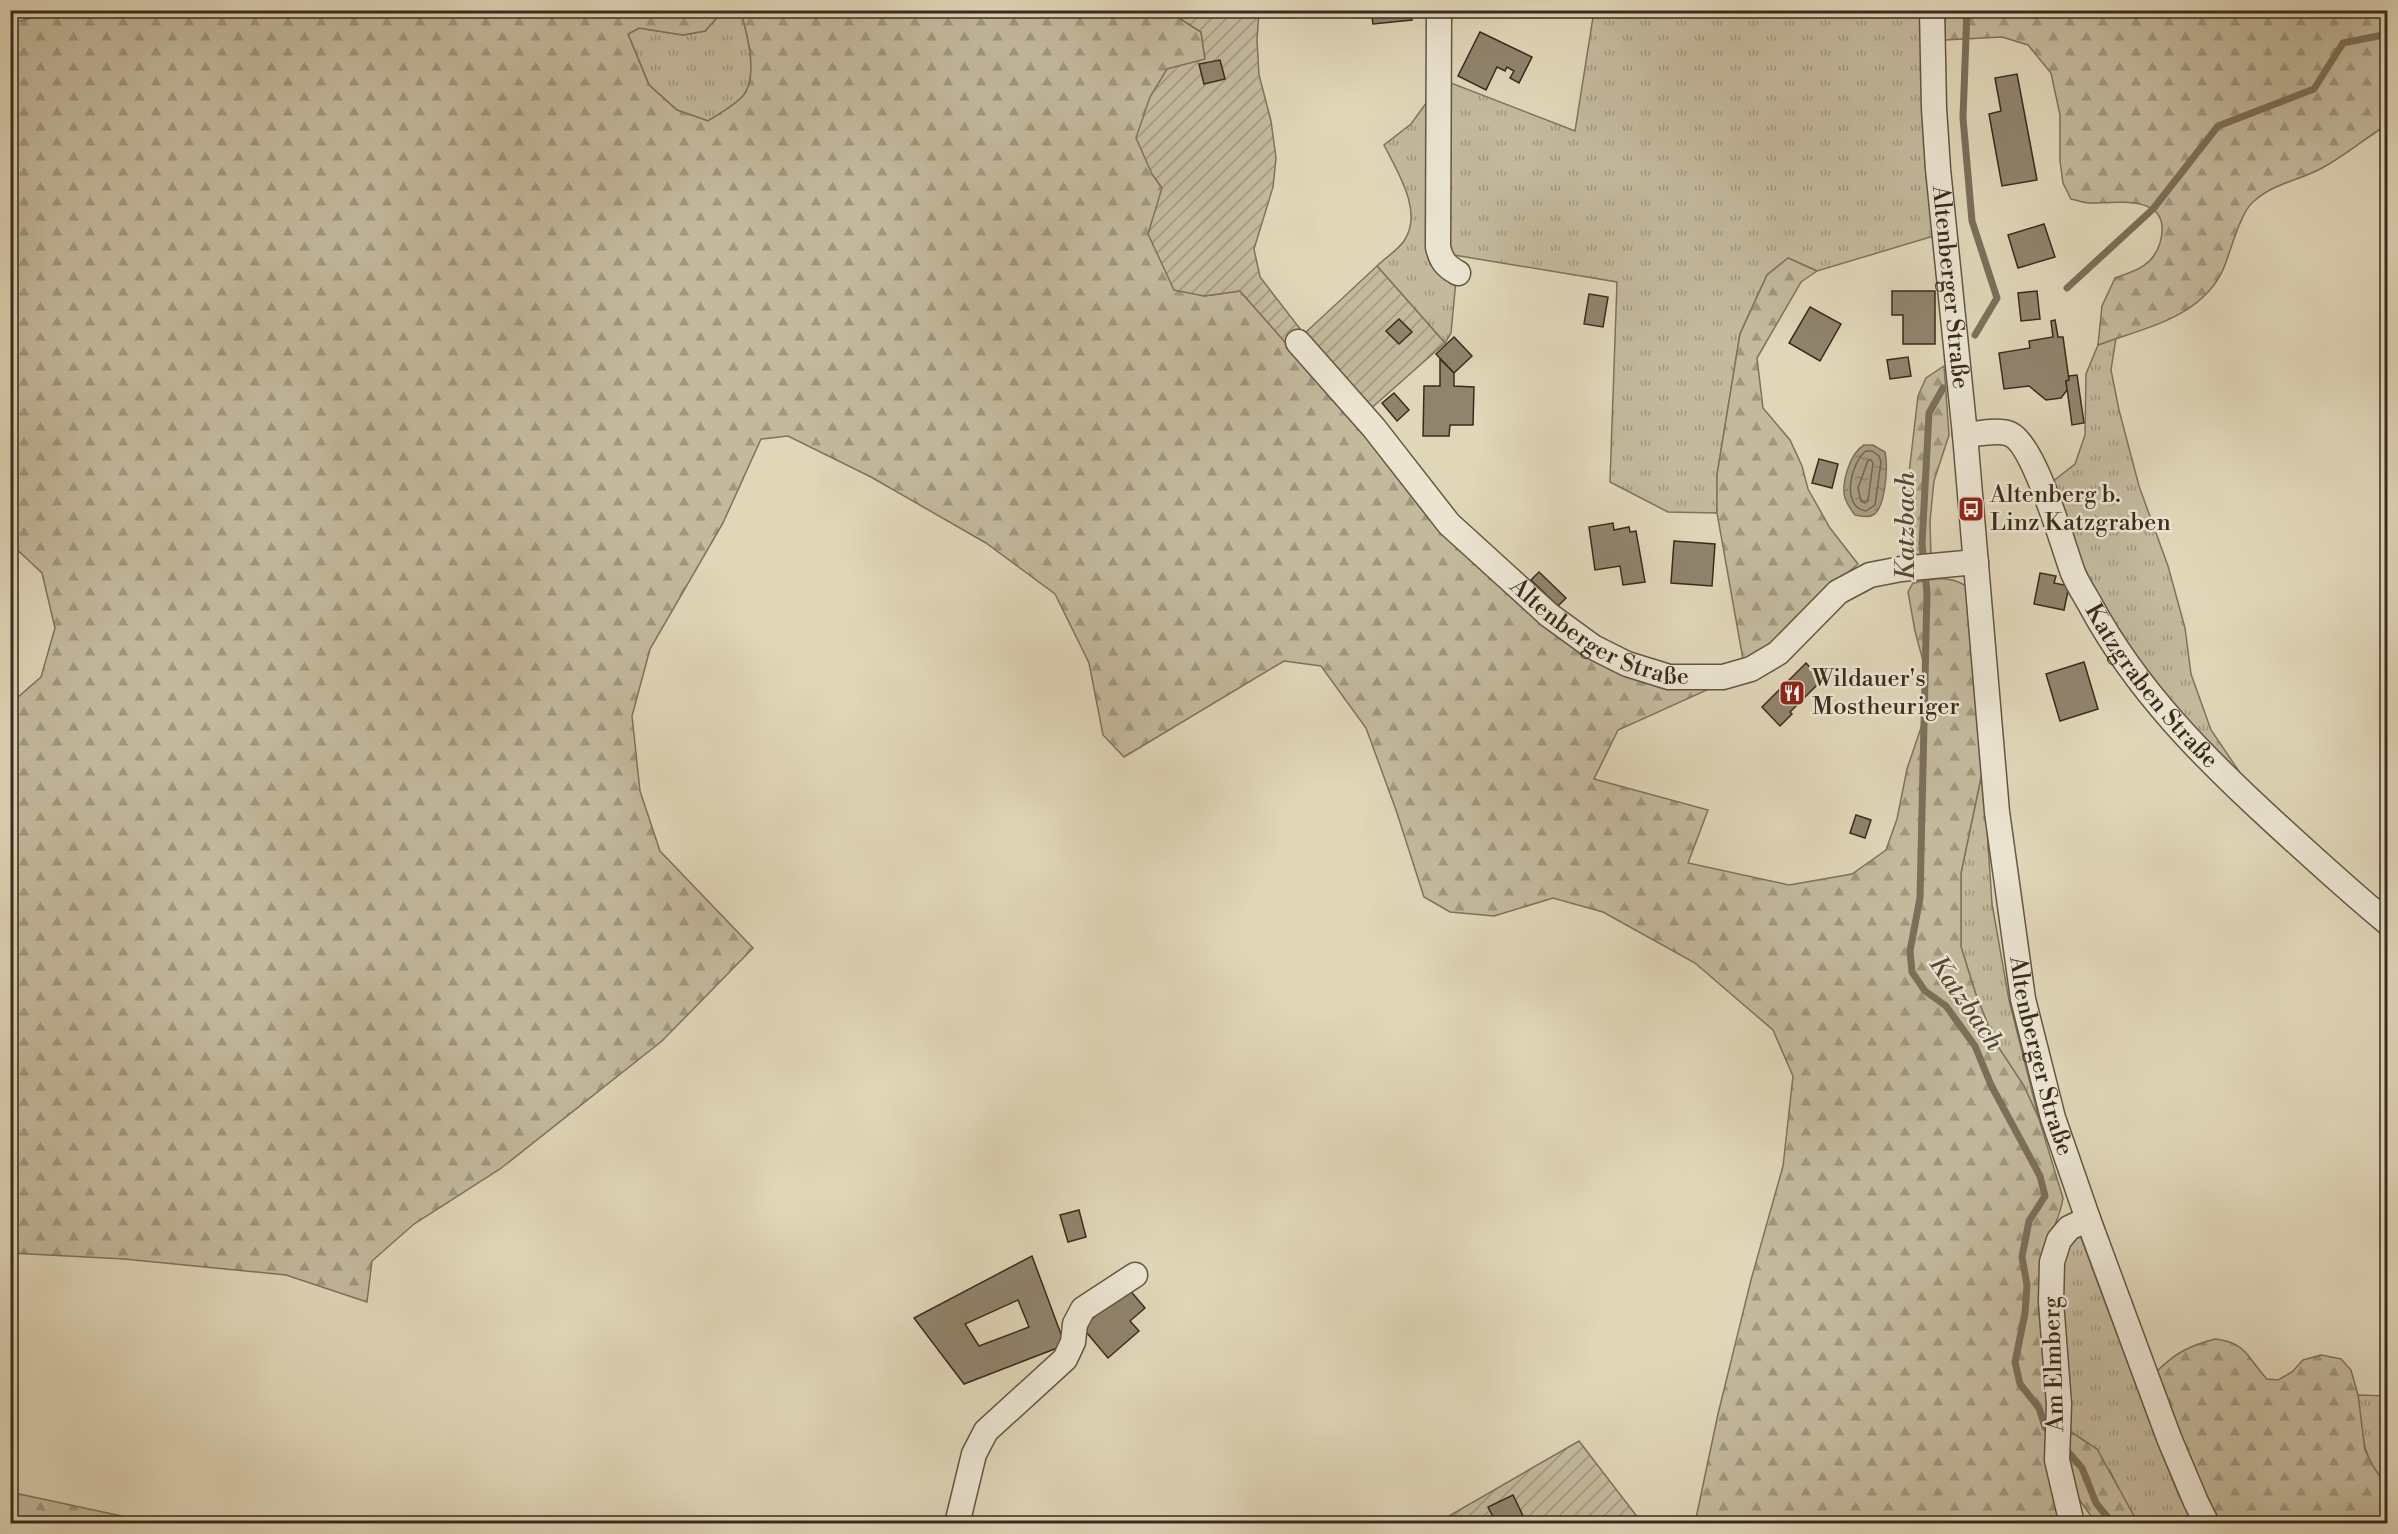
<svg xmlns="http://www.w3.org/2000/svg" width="2398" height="1534" viewBox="0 0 2398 1534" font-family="'Libre Bodoni',serif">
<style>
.grass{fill:url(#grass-tufts);stroke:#7f725c;stroke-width:1.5}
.forest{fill:url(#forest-firs);stroke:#7f725c;stroke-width:1.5}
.garden{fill:url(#garden-furrows);stroke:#7f725c;stroke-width:1.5}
.water{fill:url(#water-ripples);stroke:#7c6f5a;stroke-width:1.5}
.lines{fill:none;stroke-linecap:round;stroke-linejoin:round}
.shore{stroke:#716450;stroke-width:1.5}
.stream{stroke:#7c6f5a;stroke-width:7}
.building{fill:#90846d;stroke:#3a2b1c;stroke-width:1.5;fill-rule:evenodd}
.minor-casing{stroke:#645643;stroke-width:27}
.minor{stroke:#ebe4d1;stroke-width:24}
.labels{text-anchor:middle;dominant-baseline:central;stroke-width:5;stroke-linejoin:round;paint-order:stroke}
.street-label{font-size:24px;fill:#3a2b1c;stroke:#ebe4d1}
.poi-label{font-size:24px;fill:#3a2b1c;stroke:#ebe4d1;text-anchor:start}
.water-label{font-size:26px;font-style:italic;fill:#564736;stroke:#ebe4d1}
</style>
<defs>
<pattern id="grass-tufts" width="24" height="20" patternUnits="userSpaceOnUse" patternTransform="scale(1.5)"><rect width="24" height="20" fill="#c4b99d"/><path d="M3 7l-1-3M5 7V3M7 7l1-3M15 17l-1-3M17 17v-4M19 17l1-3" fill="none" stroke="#a0977f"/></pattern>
<pattern id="forest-firs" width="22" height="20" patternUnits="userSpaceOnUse" patternTransform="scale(1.5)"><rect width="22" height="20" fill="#c4b99d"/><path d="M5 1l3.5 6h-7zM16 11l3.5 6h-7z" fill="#a0977f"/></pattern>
<pattern id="garden-furrows" width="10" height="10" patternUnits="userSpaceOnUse" patternTransform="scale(1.5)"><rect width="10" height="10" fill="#c4b99d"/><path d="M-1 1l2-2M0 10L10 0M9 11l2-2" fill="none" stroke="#a0977f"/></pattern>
<pattern id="water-ripples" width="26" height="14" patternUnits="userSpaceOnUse" patternTransform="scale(1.5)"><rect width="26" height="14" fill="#a89c83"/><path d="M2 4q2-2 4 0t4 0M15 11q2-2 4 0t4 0" fill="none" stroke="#8a7f6a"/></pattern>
</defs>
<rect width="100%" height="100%" fill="#e0d6b8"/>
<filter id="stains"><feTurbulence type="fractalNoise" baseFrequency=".00333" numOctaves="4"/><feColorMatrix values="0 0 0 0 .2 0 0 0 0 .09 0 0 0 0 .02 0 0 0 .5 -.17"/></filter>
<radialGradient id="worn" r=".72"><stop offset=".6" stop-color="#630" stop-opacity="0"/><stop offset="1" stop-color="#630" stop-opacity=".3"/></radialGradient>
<!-- grass -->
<g class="grass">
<path d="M723,11L741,12C747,33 759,77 743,96C734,106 720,113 708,121L677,110L649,85L628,34L639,28L683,35L705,31Z"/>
<path d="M1594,11H1922L1923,115L1926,177L1937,235L1817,271L1788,258L1767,275L1740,334L1717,475V513L1668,512L1610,482L1617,282L1448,254L1446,81L1575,131Z"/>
<path d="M1432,95V156L1456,280L1451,333L1445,343L1377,266C1385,258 1398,250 1404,241C1424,212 1397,171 1384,145L1411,124Z"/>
<path d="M2116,338L2111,370L2119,410L2139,486L2168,566L2185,628L2191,674L2211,730L2249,786L2146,680L2086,581L2052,482L2075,464L2085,435L2086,374L2098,345Z"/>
<path d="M1983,768L1992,904L2009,1000L2039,1119L2024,1086L1995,1042L1976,995L1961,947V873Z"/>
<path d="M2080,1235L2157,1441L2179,1496L2195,1523H2138L2125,1502L2110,1471L2065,1428L2056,1279L2070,1237Z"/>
<path d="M2358,1395L2387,1396V1487C2362,1464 2361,1426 2358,1395Z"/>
</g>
<!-- forest -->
<g class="forest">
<path d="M64,10L723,11L705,31L683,35L639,28L628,34L649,85L677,110L708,121C720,113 734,106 743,96C759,77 747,33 741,12L738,11H1168L1201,32L1205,59L1152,174L1162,188L1204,296L1240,291L1336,399L1569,640L1718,685L1618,730L1594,779L1708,810L1688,863L1789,885L1852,874L1886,850L1897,819L1907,769L1927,710L1926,672L1915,631L1908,592L1913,583C1932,579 1949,575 1966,586L1983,768L1961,873V947L1976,995L1995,1042L2024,1086L2039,1119L2063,1198C2061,1215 2052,1230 2046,1247L2066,1523H1695L1718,1414L1751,1280L1783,1166L1793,1076L1773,1030L1695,963L1603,912L1553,898L1494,916L1450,912L1424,897L1396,810L1366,728L1321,666L1284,661L1124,757L1103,735L1089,663L1055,594L986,543L871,477L788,436L761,439L723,523L650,649L632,716L640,791L660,851L753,948L662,1041L500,1169L414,1224L372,1261L367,1302L286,1275L124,1259L11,1253L10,704L41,677L55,628L42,573L11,544V23Z"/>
<path d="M1945,11H2387V125C2365,138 2345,156 2322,168C2299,181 2275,182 2253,202C2241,212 2231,249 2225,265C2205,317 2144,328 2098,345L2102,306L2115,278C2135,271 2153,266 2160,243C2174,193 2118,203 2089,203C2083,203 2077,200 2071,199L2063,183L2060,161V115L2051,73L2028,45L2002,37L1945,40Z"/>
<path d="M1788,258L1817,271L1801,282L1757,358L1763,408L1790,440L1802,466L1808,489L1830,528L1858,564L1833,585L1778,647L1744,665L1717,513V475L1740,334L1767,275Z"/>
<path d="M1944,366L1949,435L1934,481L1930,521L1931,557L1913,560L1905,546L1906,499L1918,396L1926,378Z"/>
<path d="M2215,1339C2248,1343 2247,1358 2267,1379L2278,1380L2292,1372L2303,1360L2321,1355L2341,1359L2351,1370L2358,1395L2365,1450L2373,1466L2387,1487V1523H2221C2194,1475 2175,1424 2157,1371C2177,1352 2189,1346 2215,1339Z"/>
<path d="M2065,1428L2097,1449L2138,1523H2096L2071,1488Z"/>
<path d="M10,1492L154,1523H156H11Z"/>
</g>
<!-- garden -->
<g class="garden">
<path d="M1168,11H1259L1257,40L1259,75L1271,121L1276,158L1273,187L1254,249L1260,277L1304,334L1377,266L1445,343L1368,411L1290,348L1240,291L1204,296L1174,290L1148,234L1162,188L1152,174L1136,138L1150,97L1167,69L1205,59L1201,32Z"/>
<path d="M1579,1441L1642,1523L1435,1524Z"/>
</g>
<!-- water -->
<path class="water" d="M1864,445H1873L1885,452C1888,465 1886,508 1873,515C1868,518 1860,516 1855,515C1851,510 1847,504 1845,498C1841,483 1850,453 1864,445Z"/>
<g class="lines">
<!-- shore -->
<g class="shore">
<path d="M1866,451H1872L1879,456L1881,462L1875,505L1866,511C1840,507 1851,462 1866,451Z"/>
<path d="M1868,460H1871L1873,463L1868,501L1865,503L1861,501L1858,488Z"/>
</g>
<!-- stream -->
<g class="stream">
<path d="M1967,10L1963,118L1972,221L1997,298L1975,335"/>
<path d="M2067,288L2153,209L2218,126L2314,89L2343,43L2388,34"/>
<path d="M1943,388L1929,413L1922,544L1927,593L1920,898L1910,951L1912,972L1925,991L1946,1006L1975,1046L1991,1085L2040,1176L2045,1196L2029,1221L2022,1257L2027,1285L2025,1313L2015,1362L2020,1384L2039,1408L2045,1427L2052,1435"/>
<path d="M2064,1447L2082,1468L2096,1503L2113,1524"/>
</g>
</g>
<!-- building -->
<g class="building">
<path d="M1371,10H1411L1412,20L1373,24Z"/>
<path d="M1480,32L1532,57L1519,83L1510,78L1514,71L1507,67L1505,71L1497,67L1486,90L1458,76Z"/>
<path d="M1220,60L1225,79L1204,84L1199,64Z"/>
<path d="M2017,74L2037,180L2002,186L1989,114L2001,111L1995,78Z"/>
<path d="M2044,224L2055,257L2018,268L2008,235Z"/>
<path d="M1892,291H1935V344H1903V315H1892Z"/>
<path d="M2037,291L2040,319L2021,321L2018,293Z"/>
<path d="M1589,294L1608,297L1603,327L1584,324Z"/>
<path d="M1810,307L1841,324L1820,361L1789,343Z"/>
<path d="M1399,319L1412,332L1399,344L1386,331Z"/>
<path d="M2055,320L2058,337H2063L2069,380L2066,381L2067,390L2061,398L2046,400L2029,386L2004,389L1999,353L2030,348L2029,341L2053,337L2051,321Z"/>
<path d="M1454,337L1472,356L1454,373L1436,354Z"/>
<path d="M1908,357L1911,376L1890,379L1887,360Z"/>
<path d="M1440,359L1454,373V386L1474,387L1473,425H1450L1449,436H1423L1424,386H1440Z"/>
<path d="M2077,375L2084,423L2072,425L2066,381L2069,380V376Z"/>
<path d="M1394,393L1409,410L1397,421L1382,403Z"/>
<path d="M1819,459L1838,464L1832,488L1812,483Z"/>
<path d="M1613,523L1614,530L1629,527L1630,532L1636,531L1645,582L1623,585L1620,566L1595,570L1589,527Z"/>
<path d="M1674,541L1715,544L1712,586L1671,583Z"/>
<path d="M1539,572L1566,598L1558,606L1531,580Z"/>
<path d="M2040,573L2056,576L2054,583L2069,586L2064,610L2034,604Z"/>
<path d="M2084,662L2098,709L2060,721L2046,674Z"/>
<path d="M1806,663L1822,680L1790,712L1792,714L1780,726L1762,707Z"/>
<path d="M1856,815L1871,820L1865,838L1850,833Z"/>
<path d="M1079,1210L1086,1237L1068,1242L1060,1215Z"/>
<path d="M1032,1256L1065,1345L964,1384L914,1318ZM1018,1300L1029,1327L979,1346L965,1324Z"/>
<path d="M1128,1288L1145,1308L1130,1321L1139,1331L1108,1358L1082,1327Z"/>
<path d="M1513,1495L1524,1518L1512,1524H1497L1488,1507Z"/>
</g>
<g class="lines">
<!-- minor casing -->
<g class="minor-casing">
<g id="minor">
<path d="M1439,10L1438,247C1441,260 1445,266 1458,273"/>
<path id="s1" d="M1932,10L1934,108L1938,169L1965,435L1997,812L2023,999L2053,1118L2088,1219L2169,1438L2196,1502L2207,1524"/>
<path id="s2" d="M1298,342L1374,428L1449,524L1549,615L1593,647L1627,664L1669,677H1723L1751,669L1778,653L1838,592L1870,575L1901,569L1976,562"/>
<path id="s3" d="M1965,435C1978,434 1998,429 2010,434C2035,445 2063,546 2073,573C2078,585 2085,595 2091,606C2137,691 2204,758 2275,823C2312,857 2349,891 2388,923"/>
<path d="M957,1524L974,1454L986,1431L1065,1359L1073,1342L1075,1324L1083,1309L1135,1275"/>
<path d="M2072,1524L2057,1460L2059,1404L2051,1302L2052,1262L2059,1240L2069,1228L2088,1219"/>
</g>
</g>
<!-- minor -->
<use href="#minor" class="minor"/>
</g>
<!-- icons -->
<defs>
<g id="bus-square" transform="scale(1.35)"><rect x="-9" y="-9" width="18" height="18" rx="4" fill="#8f2418" stroke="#ebe4d1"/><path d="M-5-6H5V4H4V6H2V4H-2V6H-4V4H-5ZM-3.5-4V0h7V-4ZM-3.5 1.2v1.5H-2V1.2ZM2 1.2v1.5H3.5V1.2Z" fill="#fff"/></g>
<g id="restaurant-square" transform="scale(1.35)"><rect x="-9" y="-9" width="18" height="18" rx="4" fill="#8f2418" stroke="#ebe4d1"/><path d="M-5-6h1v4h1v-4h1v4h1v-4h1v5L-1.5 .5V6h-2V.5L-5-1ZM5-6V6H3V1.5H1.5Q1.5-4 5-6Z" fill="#fff"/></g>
</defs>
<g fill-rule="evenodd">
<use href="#bus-square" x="1971" y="509"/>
<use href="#restaurant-square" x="1792" y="693"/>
</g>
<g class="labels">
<!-- street labels -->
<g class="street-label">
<text stroke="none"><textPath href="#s1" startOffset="278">Altenberger Straße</textPath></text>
<text stroke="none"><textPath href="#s2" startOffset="426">Altenberger Straße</textPath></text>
<text stroke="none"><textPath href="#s3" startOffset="338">Katzgraben Straße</textPath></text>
<text stroke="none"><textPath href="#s1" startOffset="1053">Altenberger Straße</textPath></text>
<text transform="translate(2054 1364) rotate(-92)">Am Elmberg</text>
</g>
<!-- poi labels -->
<g class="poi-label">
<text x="1990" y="495">Altenberg b.<tspan x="1990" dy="28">Linz Katzgraben</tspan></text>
<text x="1812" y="679">Wildauer's<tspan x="1812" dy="28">Mostheuriger</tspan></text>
</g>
<!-- water labels -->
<g class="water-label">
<text transform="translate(1906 526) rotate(-90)">Katzbach</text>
<text transform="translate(1966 1003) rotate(55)">Katzbach</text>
</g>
</g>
<!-- margin -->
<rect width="2398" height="1534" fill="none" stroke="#e0d6b8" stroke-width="36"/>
<rect x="12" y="12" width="2374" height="1510" fill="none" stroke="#3a2b1c" stroke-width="3"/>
<rect x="18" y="18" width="2362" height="1498" fill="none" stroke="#3a2b1c" stroke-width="1.5"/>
<rect width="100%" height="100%" filter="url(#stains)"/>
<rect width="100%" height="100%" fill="url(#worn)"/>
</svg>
